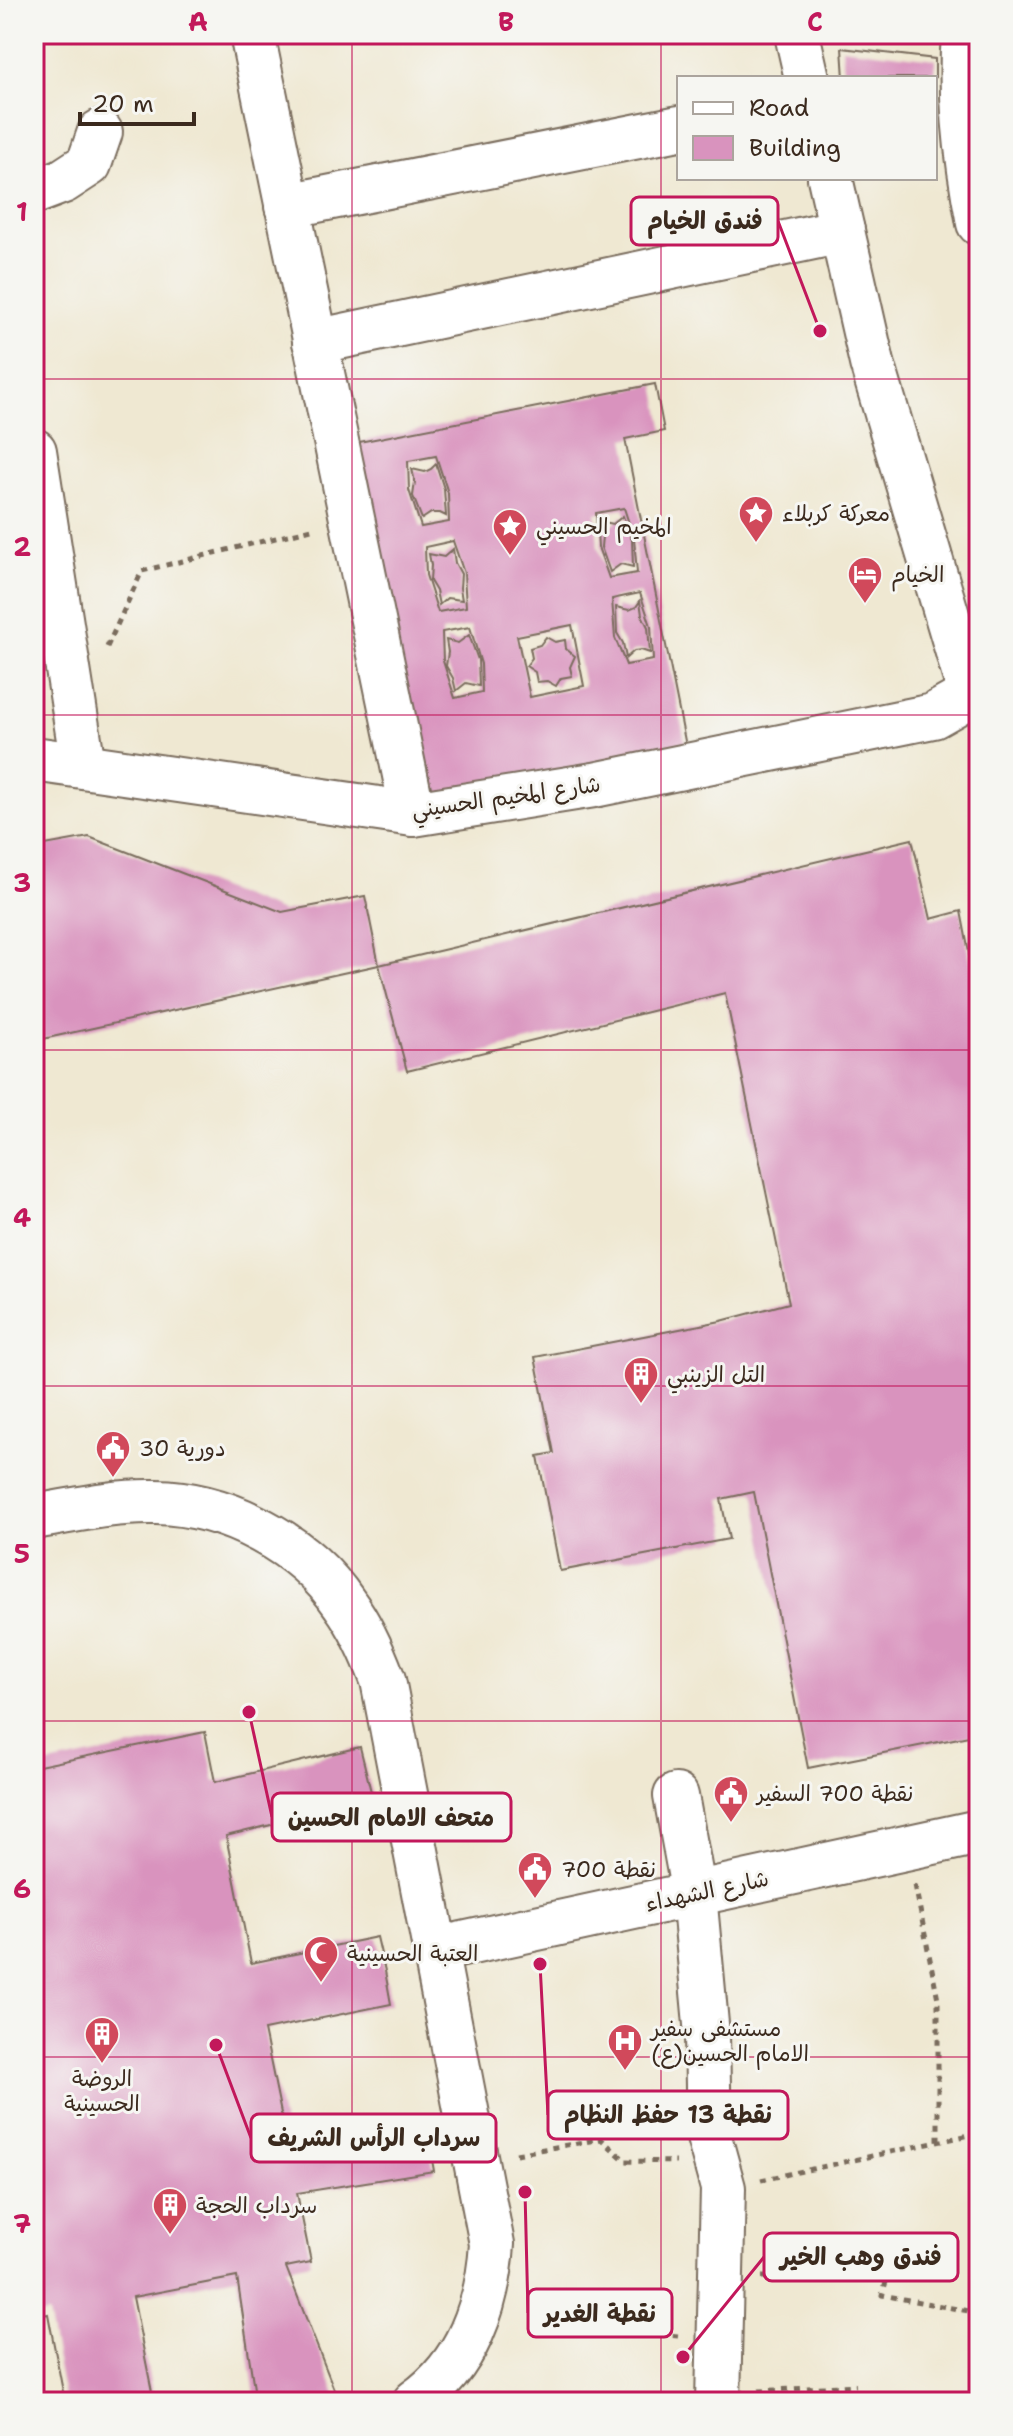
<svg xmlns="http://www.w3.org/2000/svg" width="1013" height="2436" viewBox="0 0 1013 2436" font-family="'Shantell Sans','Playpen Sans Arabic',sans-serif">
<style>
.building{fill:#d993be;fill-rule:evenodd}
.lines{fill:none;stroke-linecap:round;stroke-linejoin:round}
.minor-casing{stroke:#7a6c5d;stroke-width:48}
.major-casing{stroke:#7a6c5d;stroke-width:48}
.path{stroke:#7a6c5d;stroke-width:5;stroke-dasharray:6 6;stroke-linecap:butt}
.minor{stroke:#fff;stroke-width:44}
.major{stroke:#fff;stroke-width:44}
.grid{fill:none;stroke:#c2185b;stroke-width:2;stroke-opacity:0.55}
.labels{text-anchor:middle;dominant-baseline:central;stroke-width:6;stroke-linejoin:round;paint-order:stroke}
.poi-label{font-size:22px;fill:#3b2a1e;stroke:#f6f6f2;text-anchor:start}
.street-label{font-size:22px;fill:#3b2a1e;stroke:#f6f6f2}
.leader{fill:none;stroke:#c2185b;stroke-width:3}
.callout-dot{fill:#c2185b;stroke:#f6f6f2;stroke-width:3}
.callout{fill:#f6f6f2;stroke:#c2185b;stroke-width:3}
.callout-label{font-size:24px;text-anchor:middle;font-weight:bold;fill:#3b2a1e}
.neatline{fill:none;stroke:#c2185b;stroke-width:3}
.grid-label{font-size:26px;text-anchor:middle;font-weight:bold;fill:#c2185b}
</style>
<rect width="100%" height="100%" fill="#f6f6f2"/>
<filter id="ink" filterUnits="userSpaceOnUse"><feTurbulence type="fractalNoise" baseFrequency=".0125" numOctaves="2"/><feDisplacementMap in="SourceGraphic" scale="16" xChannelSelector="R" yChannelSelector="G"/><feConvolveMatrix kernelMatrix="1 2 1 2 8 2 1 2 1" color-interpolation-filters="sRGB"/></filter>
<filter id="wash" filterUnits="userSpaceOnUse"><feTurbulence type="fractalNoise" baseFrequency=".006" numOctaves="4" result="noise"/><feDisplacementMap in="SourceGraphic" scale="32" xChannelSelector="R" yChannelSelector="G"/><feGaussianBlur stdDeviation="1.8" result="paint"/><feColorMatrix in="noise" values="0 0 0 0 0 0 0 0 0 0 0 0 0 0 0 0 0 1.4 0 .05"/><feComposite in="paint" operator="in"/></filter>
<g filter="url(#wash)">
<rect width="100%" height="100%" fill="#efe8d2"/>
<g id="blocks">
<!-- building -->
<g class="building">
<path d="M842,48L935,59V78H844Z"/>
<path d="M655,384L664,431L625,439L686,746L441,806L417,788L349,444ZM436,456L448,493L449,522L421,527L409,490L408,461ZM624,508L634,539L637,573L609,578L598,547L596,513ZM453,541L464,573L466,607L438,612L426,575L425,547ZM640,593L651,626L653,660L626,665L615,638L612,599ZM572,625L584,686L530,697L517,636ZM470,627L481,664L482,692L455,698L443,661L442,632Z"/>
<path d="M436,464L444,489L446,516L440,513H431L422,519L413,496L415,482L412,469L425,472L431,469Z"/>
<path d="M623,516L632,540L633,567L621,564L610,572L601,547L602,536L600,521L613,524Z"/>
<path d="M453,549L455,563L461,574L460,588L462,600L447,598L439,605L436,591L430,581L431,565L429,554L444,557Z"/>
<path d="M640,601L642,615L648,627L650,653L641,650L634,651L626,658L623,643L617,633L616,607L629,610L636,607Z"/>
<path d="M469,635L478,660L479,686L466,683L456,691L453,678L446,666L448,652L446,640L458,643Z"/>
<path d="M546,637L555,642L565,640L566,649L575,656L570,667L572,676L561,678L556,686L547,681L537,682L535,672L526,666L532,658L530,648L540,645Z"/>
<path d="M89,837L282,912L365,896L379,965L912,839L931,919L961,911L979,1005V1734L808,1768L754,1492L721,1499L729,1539L560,1571L538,1456L554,1453L535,1357L721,1321L789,1303L725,993L407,1071L379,965L34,1041V847Z"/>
<path d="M205,1732L215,1782L360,1747L373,1800L226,1836L251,1963L377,1937L385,1971L391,2004L264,2030L286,2138L424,2115L434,2171L297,2193L311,2262L286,2267L339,2402H256L237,2277L133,2297L154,2402H65L48,2314L34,2317V1767Z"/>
</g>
</g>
</g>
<g filter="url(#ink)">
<use href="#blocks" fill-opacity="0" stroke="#7a6c5d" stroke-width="2"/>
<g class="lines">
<!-- minor casing -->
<g class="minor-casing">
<g id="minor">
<path d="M252,34L413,814"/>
<path d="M797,34L807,78"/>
<path d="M830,178L872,363L971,696"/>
<path d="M34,192L63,181L89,164L100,132"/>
<path d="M287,206L679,128"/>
<path d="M315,342L842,231"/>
<path d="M34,451L83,765"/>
<path d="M34,1517C75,1510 114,1501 156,1502C227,1503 304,1544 344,1603C361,1626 373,1653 383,1680L492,2244C488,2305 467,2366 415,2402"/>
<path d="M676,1796L694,1894L707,2035L709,2137L723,2188L718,2402"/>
<path d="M435,1950L979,1832"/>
</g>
</g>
<!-- major casing -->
<g class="major-casing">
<g id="major">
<path d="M964,34C959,96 967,162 979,223"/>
<path d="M34,759L413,814L594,785L933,716L979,690"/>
</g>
</g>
<!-- path -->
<g class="path">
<path d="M107,647L142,571L312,529"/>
<path d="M915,1885L938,1999V2142"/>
<path d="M516,2154L601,2139L626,2161L676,2162"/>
<path d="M761,2180L979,2133"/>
<path d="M762,2277L888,2275L882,2295L979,2313"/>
<path d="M601,2330L678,2336"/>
<path d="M759,2391L856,2385"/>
</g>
<!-- minor -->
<use href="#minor" class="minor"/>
<!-- major -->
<use href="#major" class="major"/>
</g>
</g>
<!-- grid -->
<path class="grid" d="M352,34V2402M661,34V2402M34,379H979M34,715H979M34,1050H979M34,1386H979M34,1721H979M34,2057H979"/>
<!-- icons -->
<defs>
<g id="sight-pin" transform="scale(1.8)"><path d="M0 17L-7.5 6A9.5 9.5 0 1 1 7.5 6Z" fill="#d1495b" stroke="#f6f6f2"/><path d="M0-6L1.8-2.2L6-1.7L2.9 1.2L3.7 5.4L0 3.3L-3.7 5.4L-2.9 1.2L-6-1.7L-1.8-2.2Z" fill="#fff"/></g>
<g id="hotel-pin" transform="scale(1.8)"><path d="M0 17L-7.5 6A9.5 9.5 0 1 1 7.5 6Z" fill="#d1495b" stroke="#f6f6f2"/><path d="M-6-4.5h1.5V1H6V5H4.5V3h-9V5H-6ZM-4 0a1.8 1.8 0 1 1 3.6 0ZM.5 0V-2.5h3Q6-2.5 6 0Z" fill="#fff"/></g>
<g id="building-pin" transform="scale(1.8)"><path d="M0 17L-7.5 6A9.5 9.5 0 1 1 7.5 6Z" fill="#d1495b" stroke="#f6f6f2"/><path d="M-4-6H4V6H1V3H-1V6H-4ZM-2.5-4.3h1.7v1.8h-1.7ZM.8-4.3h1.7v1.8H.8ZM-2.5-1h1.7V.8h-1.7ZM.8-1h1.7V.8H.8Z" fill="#fff"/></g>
<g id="civic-pin" transform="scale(1.8)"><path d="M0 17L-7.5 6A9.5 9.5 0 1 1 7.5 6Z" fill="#d1495b" stroke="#f6f6f2"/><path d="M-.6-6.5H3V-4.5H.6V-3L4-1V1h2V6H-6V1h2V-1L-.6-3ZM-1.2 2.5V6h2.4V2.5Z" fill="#fff"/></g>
<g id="mosque-pin" transform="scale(1.8)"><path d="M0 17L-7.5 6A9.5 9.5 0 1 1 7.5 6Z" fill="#d1495b" stroke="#f6f6f2"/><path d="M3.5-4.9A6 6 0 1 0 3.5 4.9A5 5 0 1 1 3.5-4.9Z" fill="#fff"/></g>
<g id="hospital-pin" transform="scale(1.8)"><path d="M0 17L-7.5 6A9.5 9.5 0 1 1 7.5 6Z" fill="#d1495b" stroke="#f6f6f2"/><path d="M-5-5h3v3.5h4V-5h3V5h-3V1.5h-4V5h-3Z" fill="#fff"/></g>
</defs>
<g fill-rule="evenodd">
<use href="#sight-pin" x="756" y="513"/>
<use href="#sight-pin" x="510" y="526"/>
<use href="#hotel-pin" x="865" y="574"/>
<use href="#building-pin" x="641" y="1374"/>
<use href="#civic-pin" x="113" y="1448"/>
<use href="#civic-pin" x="731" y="1793"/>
<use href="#civic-pin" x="535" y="1869"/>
<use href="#mosque-pin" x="321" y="1953"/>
<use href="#building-pin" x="102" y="2034"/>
<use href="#hospital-pin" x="625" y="2041"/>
<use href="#building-pin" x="170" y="2205"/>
</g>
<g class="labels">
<!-- poi labels -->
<g class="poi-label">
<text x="782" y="513">معركة كربلاء</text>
<text x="536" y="526">المخيم الحسيني</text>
<text x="891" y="574">الخيام</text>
<text x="667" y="1374">التل الزينبي</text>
<text x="139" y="1448">دورية 30</text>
<text x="757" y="1793">نقطة 700 السفير</text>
<text x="561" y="1869">نقطة 700</text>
<text x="347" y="1953">العتبة الحسينية</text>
<text x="651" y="2028">مستشفى سفير<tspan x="651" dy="25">الامام الحسين(ع)</tspan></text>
<text x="102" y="2078" text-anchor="middle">الروضة<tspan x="102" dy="25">الحسينية</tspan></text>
<text x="196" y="2205">سرداب الحجة</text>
</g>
<!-- street labels -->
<g class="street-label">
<text transform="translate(506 797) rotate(-8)">شارع المخيم الحسيني</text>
<text transform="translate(707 1891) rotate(-12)">شارع الشهداء</text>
</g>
</g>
<!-- callouts -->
<path class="leader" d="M820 331L778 221M249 1712L272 1817M540 1964L548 2115M216 2045L251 2138M683 2357L764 2257M525 2192L528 2313"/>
<g class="callout-dot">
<circle cx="820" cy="331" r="8"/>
<circle cx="249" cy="1712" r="8"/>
<circle cx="540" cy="1964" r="8"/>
<circle cx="216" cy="2045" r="8"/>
<circle cx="683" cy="2357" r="8"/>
<circle cx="525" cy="2192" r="8"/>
</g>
<g class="callout">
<rect x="631" y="197" width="147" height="48" rx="8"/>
<rect x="272" y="1793" width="239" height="48" rx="8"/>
<rect x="548" y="2091" width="240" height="48" rx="8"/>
<rect x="251" y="2114" width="245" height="48" rx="8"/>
<rect x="764" y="2233" width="194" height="48" rx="8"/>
<rect x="528" y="2289" width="144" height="48" rx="8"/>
</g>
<g class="callout-label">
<text x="705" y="229">فندق الخيام</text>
<text x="391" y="1826">متحف الامام الحسين</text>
<text x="668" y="2123">نقطة 13 حفظ النظام</text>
<text x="374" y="2146">سرداب الرأس الشريف</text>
<text x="861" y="2265">فندق وهب الخير</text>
<text x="600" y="2322">نقطة الغدير</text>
</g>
<!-- margin -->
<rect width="1013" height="2436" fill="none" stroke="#f6f6f2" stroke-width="88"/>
<!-- legend -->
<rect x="677" y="76" width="260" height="104" fill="#f6f6f2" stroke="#aba49d" stroke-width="2"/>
<rect x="693" y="102" width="40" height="12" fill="#ffffff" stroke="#aba49d" stroke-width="2"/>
<text x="749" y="116" font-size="24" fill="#3b2a1e">Road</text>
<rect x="693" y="136" width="40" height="24" fill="#d993be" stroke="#aba49d" stroke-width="2"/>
<text x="749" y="156" font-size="24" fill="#3b2a1e">Building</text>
<!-- scale -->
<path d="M80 112v12h114v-12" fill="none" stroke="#3b2a1e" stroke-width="4"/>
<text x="92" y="112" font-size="24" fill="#3b2a1e" stroke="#f6f6f2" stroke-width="6" paint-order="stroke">20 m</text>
<rect x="44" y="44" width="925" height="2348" class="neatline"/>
<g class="grid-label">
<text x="198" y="31">A</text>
<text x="506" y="31">B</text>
<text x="815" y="31">C</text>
<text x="22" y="221">1</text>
<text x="22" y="556">2</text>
<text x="22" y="892">3</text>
<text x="22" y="1227">4</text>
<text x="22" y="1563">5</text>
<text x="22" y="1898">6</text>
<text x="22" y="2233">7</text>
</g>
</svg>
